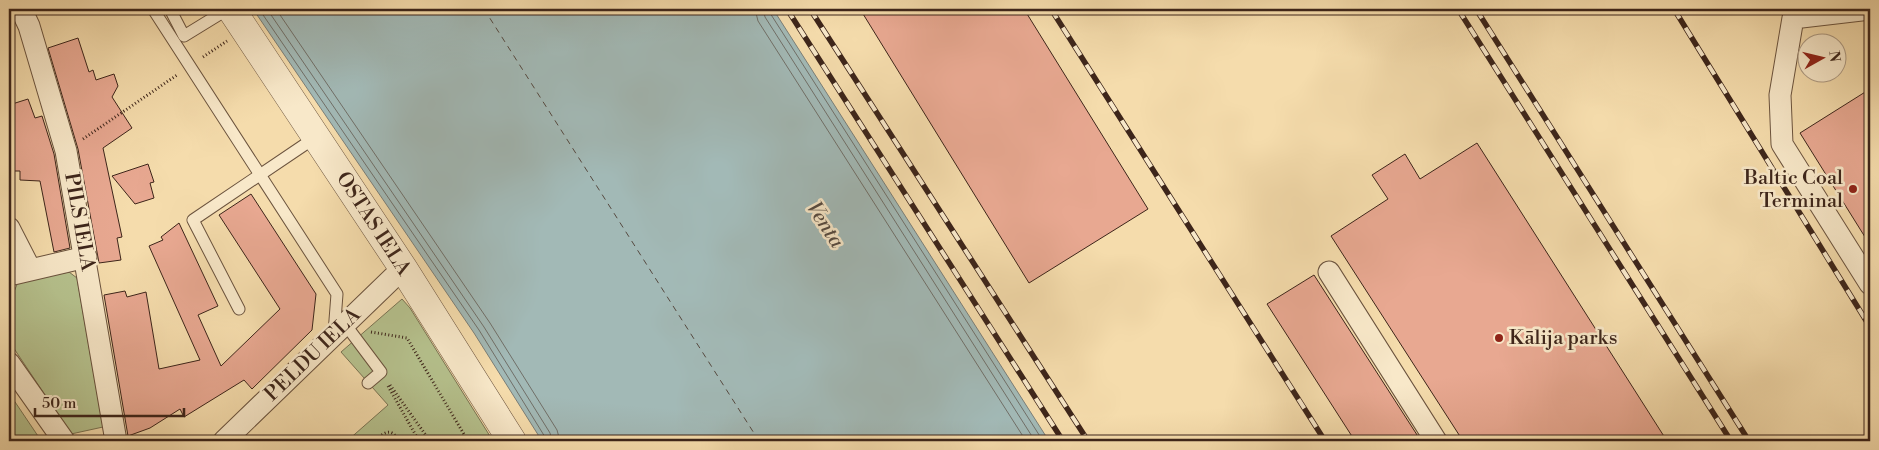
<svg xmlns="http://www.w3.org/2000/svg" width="1879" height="450" viewBox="0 0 1879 450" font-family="'Libre Bodoni',serif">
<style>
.green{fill:#b6c28e;stroke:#7a7454}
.water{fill:#a2b9b6;stroke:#7a7e78}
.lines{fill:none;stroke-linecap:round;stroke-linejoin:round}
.shore{stroke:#706f68;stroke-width:1}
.ferry{stroke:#564a41;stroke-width:1;stroke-dasharray:6 5;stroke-linecap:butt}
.building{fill:#e8a891;stroke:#3d251a}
.service-casing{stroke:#6b533e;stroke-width:13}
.minor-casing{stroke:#6b533e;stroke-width:23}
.tertiary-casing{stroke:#6b533e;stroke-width:29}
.path{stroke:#3d251a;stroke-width:3;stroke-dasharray:1 2.5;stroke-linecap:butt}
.service{stroke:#f8e8c9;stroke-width:11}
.minor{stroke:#f8e8c9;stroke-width:21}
.tertiary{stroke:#f8e8c9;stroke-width:28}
.rail-casing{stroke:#3d251a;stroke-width:5.5}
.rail{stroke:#f8e8c9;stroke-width:4;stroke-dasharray:11;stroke-linecap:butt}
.poi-dot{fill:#8f2418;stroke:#f8e8c9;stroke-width:2}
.labels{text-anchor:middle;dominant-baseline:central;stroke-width:5;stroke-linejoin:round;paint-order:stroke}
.poi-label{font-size:20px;fill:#3d251a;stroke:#f8e8c9;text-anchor:end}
.street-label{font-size:20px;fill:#3d251a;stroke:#f8e8c9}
.water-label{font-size:21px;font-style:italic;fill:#564a41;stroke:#f8e8c9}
</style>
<rect width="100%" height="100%" fill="#f5dcac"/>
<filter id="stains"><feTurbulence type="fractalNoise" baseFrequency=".004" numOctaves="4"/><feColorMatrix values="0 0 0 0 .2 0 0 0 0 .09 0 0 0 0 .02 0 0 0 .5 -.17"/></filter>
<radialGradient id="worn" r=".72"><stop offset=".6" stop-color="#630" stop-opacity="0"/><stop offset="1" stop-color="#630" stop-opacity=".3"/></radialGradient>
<!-- green -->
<g class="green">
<path d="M69,272L77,278L103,427L71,434L9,341V304L18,282Z"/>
<path d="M402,299L410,308L493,441H347L388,405L341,352Z"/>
<path d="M9,393L40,439L35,441H9Z"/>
</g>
<!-- water -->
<path class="water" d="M253,9H773L1049,441H542L474,333Z"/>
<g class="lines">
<!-- shore -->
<g class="shore">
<path d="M259,9L479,330L545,437L546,441"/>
<path d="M267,9L484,327L550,433L552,441"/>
<path d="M276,9L490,323L557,430L560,441"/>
<path d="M755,9L758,21L1026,441"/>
<path d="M763,9L765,17L1035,441"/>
<path d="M769,9L770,13L1043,441"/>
</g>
<!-- ferry -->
<path class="ferry" d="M484,9L759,441"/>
</g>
<!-- building -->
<g class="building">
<path d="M860,9H1024L1148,209L1029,283Z"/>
<path d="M78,38L89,72L93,70L96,80L114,74L118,86L112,97L132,128L103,148L122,237L117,238L121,260L99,263L78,149L48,48Z"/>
<path d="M1870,89V245L1800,133Z"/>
<path d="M28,99L35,118L42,116L54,154L70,248L54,252L40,181L20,180V171H9V105Z"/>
<path d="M1477,143L1667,441H1463L1331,236L1388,199L1372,175L1405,154L1420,179Z"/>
<path d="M148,164L154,182L150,183L154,198L135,204L112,176Z"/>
<path d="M251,194L316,294L312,330L252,389L244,380L184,417L180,409L150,428L128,436L104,295L125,291L127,297L146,292L159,369L200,360L149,246L163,240L161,237L179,223L218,306L198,315L221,366L280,309L219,215Z"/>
<path d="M1314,275L1421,441H1355L1267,304Z"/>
</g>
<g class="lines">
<!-- service casing -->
<g class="service-casing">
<g id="service">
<path d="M153,9L337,294L334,333"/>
<path d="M170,9L184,36L228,9"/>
<path d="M239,309L193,220L316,137"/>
<path d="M345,324L381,372L368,383"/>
</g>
</g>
<!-- minor casing -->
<g class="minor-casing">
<g id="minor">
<path d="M21,9L29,26L66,151L116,441"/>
<path d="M1870,9L1793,18L1780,95L1782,144L1870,284"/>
<path d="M9,228L30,269"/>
<path d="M1329,272L1436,441"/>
<path d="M9,275L86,257"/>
<path d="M9,363L64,441"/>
<path d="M224,441L403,268"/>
</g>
</g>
<!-- tertiary casing -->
<g class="tertiary-casing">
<path id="tertiary" d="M231,9L403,268L512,441"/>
</g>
<!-- path -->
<g class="path">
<path d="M203,57L227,41"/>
<path d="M83,139L177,75"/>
<path d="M371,332L407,338L468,441"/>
<path d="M390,385L430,441"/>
<path d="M388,386L419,441"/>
<path d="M373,441C385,433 390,426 399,441"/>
</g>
<!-- service -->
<use href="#service" class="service"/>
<!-- minor -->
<use href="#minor" class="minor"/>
<!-- tertiary -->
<use href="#tertiary" class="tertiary"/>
<!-- rail casing -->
<g class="rail-casing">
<g id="rail">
<path d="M787,9L1063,441"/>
<path d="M810,9L1088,441"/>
<path d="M1051,9L1325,441"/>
<path d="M1458,9L1731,441"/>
<path d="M1476,9L1749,441"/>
<path d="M1674,9L1870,327"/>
</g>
</g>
<!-- rail -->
<use href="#rail" class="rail"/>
</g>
<!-- markers -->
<g class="poi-dot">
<circle cx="1853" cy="189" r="5"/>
<circle cx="1499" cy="338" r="5"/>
</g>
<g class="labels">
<!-- poi labels -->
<g class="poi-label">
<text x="1843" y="178">Baltic Coal<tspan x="1843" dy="23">Terminal</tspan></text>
<text x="1509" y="338" text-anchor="start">Kālija parks</text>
</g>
<!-- street labels -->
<g class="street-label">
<text transform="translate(79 222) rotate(80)">PILS IELA</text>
<text transform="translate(373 224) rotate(57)">OSTAS IELA</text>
<text transform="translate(313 355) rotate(-44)">PELDU IELA</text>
</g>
<!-- water labels -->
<g class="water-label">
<text transform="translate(825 225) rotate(57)">Venta</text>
</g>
</g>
<!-- margin -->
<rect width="1879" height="450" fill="none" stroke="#f5dcac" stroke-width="30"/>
<rect x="10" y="10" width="1859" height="430" fill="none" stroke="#3d251a" stroke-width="2.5"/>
<rect x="15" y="15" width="1849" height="420" fill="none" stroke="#3d251a"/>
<!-- north arrow -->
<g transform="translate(1822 58) rotate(82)"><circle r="24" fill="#f8e8c9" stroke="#ad9a83"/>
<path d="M0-4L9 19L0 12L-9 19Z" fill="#8f2418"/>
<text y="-8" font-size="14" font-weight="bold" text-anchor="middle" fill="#3d251a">N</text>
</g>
<!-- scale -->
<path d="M35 408v8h149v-8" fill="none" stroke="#3d251a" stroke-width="2.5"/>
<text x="42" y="408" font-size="15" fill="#3d251a" stroke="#f8e8c9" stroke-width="4" paint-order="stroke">50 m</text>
<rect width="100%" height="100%" filter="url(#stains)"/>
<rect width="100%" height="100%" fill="url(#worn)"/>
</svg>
